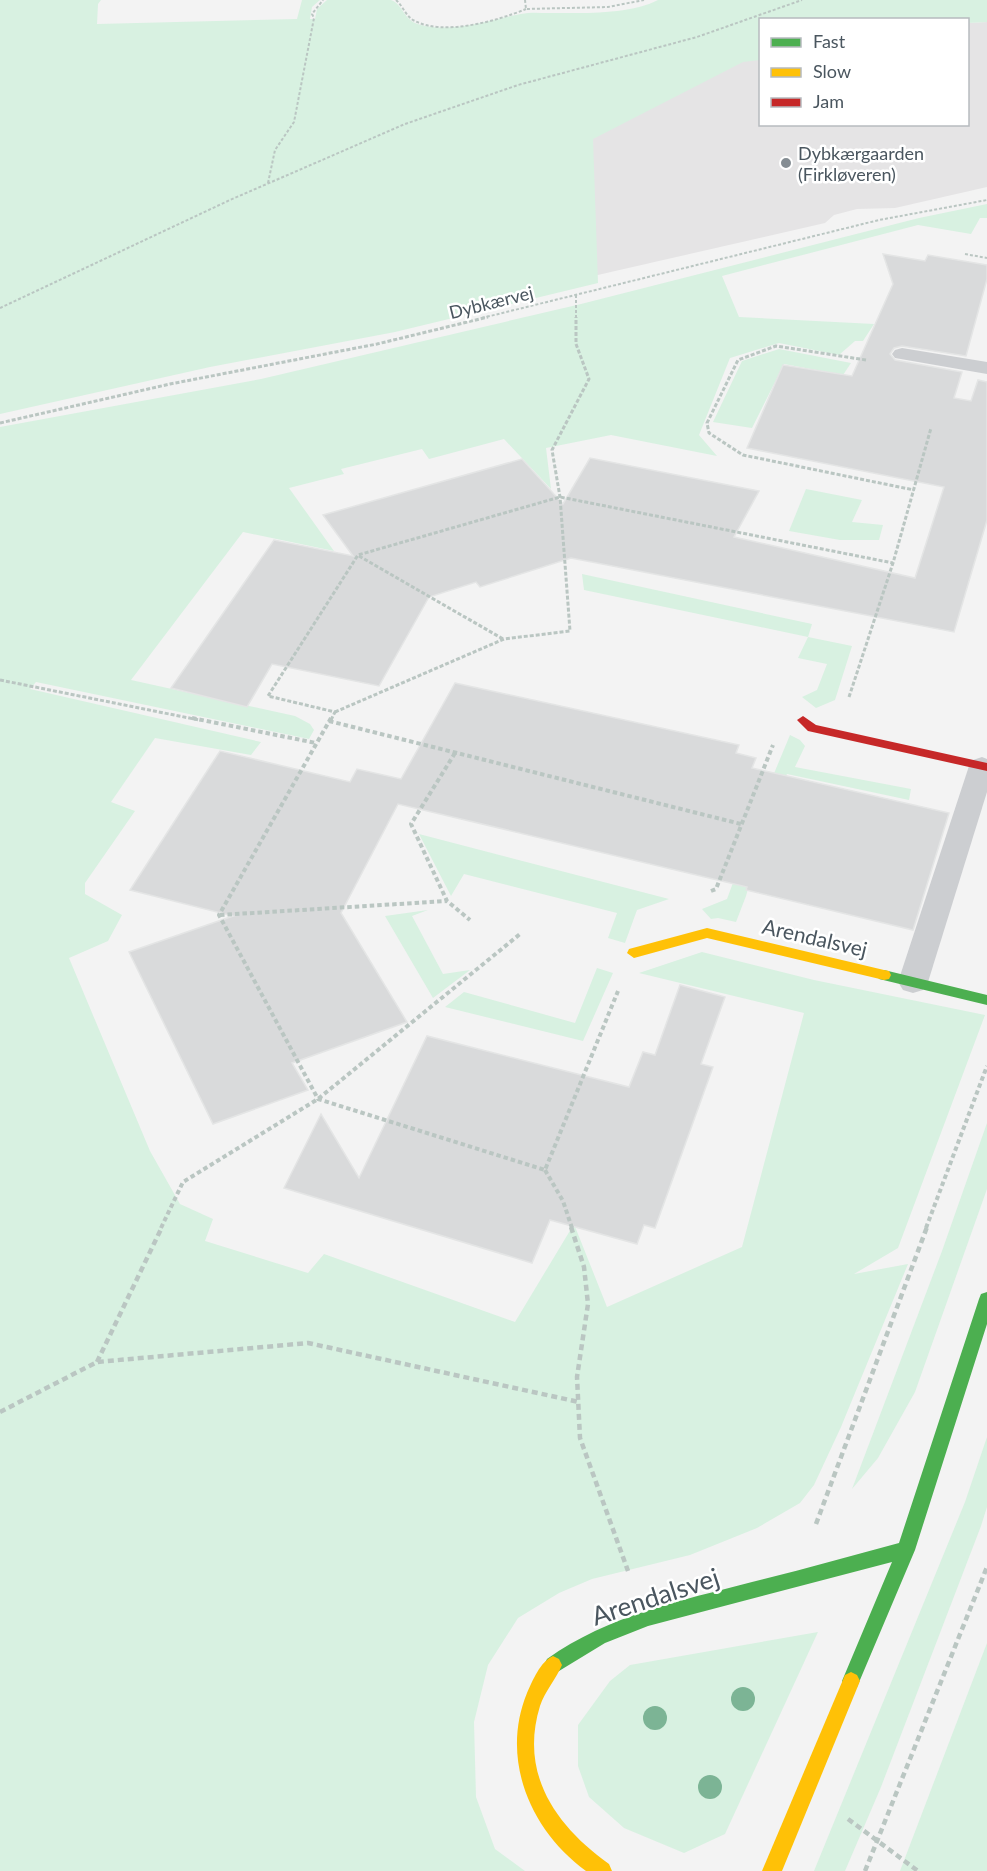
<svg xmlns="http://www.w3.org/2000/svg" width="987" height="1871" viewBox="0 0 987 1871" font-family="Lato,sans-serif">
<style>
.education{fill:#e5e4e5}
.green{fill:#d8f1e1}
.building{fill:#d9dadb;stroke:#e4e5e5;stroke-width:1.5}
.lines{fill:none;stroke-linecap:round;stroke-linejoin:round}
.path-far3{stroke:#bac6c2;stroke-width:2;stroke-dasharray:3 2;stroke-linecap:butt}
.path-far2{stroke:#bac6c2;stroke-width:3;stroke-dasharray:4 2;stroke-linecap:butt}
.path-far1{stroke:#bac6c2;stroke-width:4;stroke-dasharray:4.5 3;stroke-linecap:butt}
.path{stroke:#bac6c2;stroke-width:4.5;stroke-dasharray:6 4;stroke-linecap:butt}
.lane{fill:#ccced1;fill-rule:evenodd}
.fast{fill:#4caf50;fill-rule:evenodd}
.slow{fill:#ffc107;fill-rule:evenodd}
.jam{fill:#c62828;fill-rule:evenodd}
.tree{fill:#7cb495}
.poi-dot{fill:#858d93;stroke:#fff;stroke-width:2}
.labels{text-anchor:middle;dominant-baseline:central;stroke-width:5;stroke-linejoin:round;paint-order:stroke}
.far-poi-label{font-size:18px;fill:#4a565f;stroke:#fff;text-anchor:start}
.far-street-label{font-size:18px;fill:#4a565f;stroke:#fff}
.street-label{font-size:21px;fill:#4a565f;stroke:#fff}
.near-street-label{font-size:26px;fill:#4a565f;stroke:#fff}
</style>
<rect width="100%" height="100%" fill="#f3f3f3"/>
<!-- education -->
<path class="education" d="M760,20V124H968V23L987,22V187L895,208L857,209L834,215L825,223L589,277L588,139Z"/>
<!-- green -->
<g class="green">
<path d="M0,0H101L98,4L97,24L297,19L302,0H320L312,7L310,19H315L317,9L327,0H391C404,5 403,21 421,25C454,33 489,20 521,14C530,12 540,13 549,13C580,13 630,15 658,0H987V22L968,23V20H760V60L743,62L593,139L598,283L395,332L210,367L0,414Z"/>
<path d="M987,204V218H980L971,234L918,225L722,276L739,317L874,324L863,341H855L839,355L779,343L730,358L699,435L717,456L611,435L546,448L551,489L504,439L429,459L422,449L341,469L344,474L289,488L334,551L243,532L131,680L295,716L310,724L314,730L309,739L36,682L30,689L261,742L251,755L155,738L111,802L135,811L85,883V894L122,915L108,941L69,958L150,1151L180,1204L213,1219L205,1241L308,1273L324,1254L515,1322L574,1224L607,1307L742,1247L804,1013L639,973L702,952L814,980L985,1015L898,1248L854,1274L908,1264L841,1427L814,1485L800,1503L757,1528L690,1555L592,1579L559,1593L518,1618L488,1665L474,1722L476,1797L495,1849L525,1871H0V427L261,379L581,304L919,218Z"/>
<path d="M779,349L851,363L843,375L784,364L752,428L713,422L742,361Z"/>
<path d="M806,489L862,500L852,522L883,525L879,540H840L789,531Z"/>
<path d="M582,574L812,624L808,637L852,646L835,700L816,708L802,697L817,690L827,664L798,658L808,637L584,590Z"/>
<path d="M790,735L800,740L805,746L795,767L911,789L909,800L787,774L771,810L760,807Z"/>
<path d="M419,834L669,899L637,910L625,943L608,938L617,913L464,874L451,896Z"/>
<path d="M747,845H760L746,896L736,922L718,918L711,919L702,909L727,899Z"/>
<path d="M428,910L412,916L443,974L470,970L433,998L385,916Z"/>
<path d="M597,968L613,973L583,1041L445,1007L464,992L575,1023Z"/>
<path d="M987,1123V1189L915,1392L878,1458L852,1489L942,1251Z"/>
<path d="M987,1437V1507L981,1526L881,1787L845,1871H814L965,1502Z"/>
<path d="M818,1632L725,1834L684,1853L624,1828L589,1797L578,1766V1725L610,1681L630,1665Z"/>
<path d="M987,1643V1871H900Z"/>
</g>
<!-- building -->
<g class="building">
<path d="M883,254L925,261L928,255L987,265V279L966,356L902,346L894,348L890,354L895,360L962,372L954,398L971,401L978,380L987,382V520L954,632L571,558L480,587L476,582L429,597L379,686L272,664L247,707L171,688L274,540L353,556L323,515L522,459L563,504L590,458L759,491L734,537L915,578L944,487L747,448L783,365L852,376L893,284Z"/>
<path d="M455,683L739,745L736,753L756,758L752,768L949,813L913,930L746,890L747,887L398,804L341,913L407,1022L292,1063L308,1090L213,1124L129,952L233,916L130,890L220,751L350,782L357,769L401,779Z"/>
<path d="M680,985L725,997L701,1064L713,1067L655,1228L644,1225L637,1244L550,1220L532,1263L284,1188L321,1114L359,1178L427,1036L629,1087L643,1052L655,1055Z"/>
</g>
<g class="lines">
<!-- path-far3 -->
<g class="path-far3">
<path d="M396,0C403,6 406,17 415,21C444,36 497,21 526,9"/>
<path d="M525,0L526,9L608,7L644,0"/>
<path d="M268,183L275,150L294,122L314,18L312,14L323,0"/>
<path d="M965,254L987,258"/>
<path d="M576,295V318"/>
<path d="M0,308L230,200L405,124L518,85L697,37L802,0"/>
<path d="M482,318L879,220L987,200"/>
</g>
<!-- path-far2 -->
<g class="path-far2">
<path d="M866,360L776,346L738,360L707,423L709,433L743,455L914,490"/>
<path d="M0,423L170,384L377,344L488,317"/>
<path d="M359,556L503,639"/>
<path d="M0,680L199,720"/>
<path d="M849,697L893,563L931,428"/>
<path d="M335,712L504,639L570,631L560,497L552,450L589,379L576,344V317"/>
<path d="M331,720L335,712L268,696L358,555L560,497L893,563"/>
</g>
<!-- path-far1 -->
<g class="path-far1">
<path d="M192,718L316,743"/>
<path d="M331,718L219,915L318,1099L545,1170L618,991"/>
<path d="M329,721L741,824"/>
<path d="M455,753L411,824L447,901L470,920"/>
<path d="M711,891L716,889L773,745"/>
<path d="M220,915L447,901"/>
<path d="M545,1170L563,1201L572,1228"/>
<path d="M161,1228L183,1182L318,1099L520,934"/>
<path d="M926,1228L987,1066"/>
</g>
<!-- path -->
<g class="path">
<path d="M571,1227L584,1267L588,1304L577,1377L580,1438L628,1571"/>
<path d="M97,1362L162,1227"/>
<path d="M0,1412L97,1362L308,1343L579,1402"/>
<path d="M816,1524L927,1227"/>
<path d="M848,1819L918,1871"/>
<path d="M865,1871L987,1567"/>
</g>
<!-- lane -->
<g class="lane">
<path d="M902,348L987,362V374L895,358L892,354L895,350Z"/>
<path d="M982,757L987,759V792L928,982L923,990L913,993L903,990L898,982L969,766L973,760Z"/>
</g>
<!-- fast -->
<g class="fast">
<path d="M884,970L987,995V1005L879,979L877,975L879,971Z"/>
<path d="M987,1292V1324L915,1550L857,1687L851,1690L845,1687L842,1681L892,1562L648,1626L605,1643L559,1671L553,1674L547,1671L544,1665L547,1659C609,1615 680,1601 752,1582C802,1570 850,1556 899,1543L979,1299L981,1294Z"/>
</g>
<!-- slow -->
<g class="slow">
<path d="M707,928L884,970L889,971L891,975L889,979L884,980L707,938L634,958L627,953L629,949Z"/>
<path d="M553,1656L559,1659L562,1665C556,1679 545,1691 540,1706C519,1774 556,1826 609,1864L612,1871H586C530,1830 500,1759 527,1693C533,1680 540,1662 553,1656Z"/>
<path d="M851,1672L857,1675L860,1681L782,1871H762L845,1675Z"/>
</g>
<!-- jam -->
<path class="jam" d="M803,716L816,725L987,763V771L808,731L797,720Z"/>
</g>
<!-- trees -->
<g class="tree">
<circle cx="743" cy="1699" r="12"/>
<circle cx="655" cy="1718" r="12"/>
<circle cx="710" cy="1787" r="12"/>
</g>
<!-- markers -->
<circle class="poi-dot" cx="786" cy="163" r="6"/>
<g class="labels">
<!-- far-poi labels -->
<g class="far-poi-label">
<text x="798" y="153">Dybkærgaarden<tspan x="798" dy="21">(Firkløveren)</tspan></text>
</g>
<!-- far-street labels -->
<g class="far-street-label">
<text transform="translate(491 302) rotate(-14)">Dybkærvej</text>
</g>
<!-- street labels -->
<g class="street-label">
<text transform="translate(815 937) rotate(13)">Arendalsvej</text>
</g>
<!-- near-street labels -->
<g class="near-street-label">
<text transform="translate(655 1596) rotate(-18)">Arendalsvej</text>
</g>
</g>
<!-- legend -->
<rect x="759" y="18" width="210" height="108" fill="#ffffff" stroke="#b7bbbf" stroke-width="1.5"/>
<rect x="771" y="38" width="30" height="9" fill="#4caf50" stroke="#b7bbbf" stroke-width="1.5"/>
<text x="813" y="48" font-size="18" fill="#4a565f">Fast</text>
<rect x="771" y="68" width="30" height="9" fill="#ffc107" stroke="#b7bbbf" stroke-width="1.5"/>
<text x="813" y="78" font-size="18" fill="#4a565f">Slow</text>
<rect x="771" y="98" width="30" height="9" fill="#c62828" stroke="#b7bbbf" stroke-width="1.5"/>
<text x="813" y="108" font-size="18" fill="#4a565f">Jam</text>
</svg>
